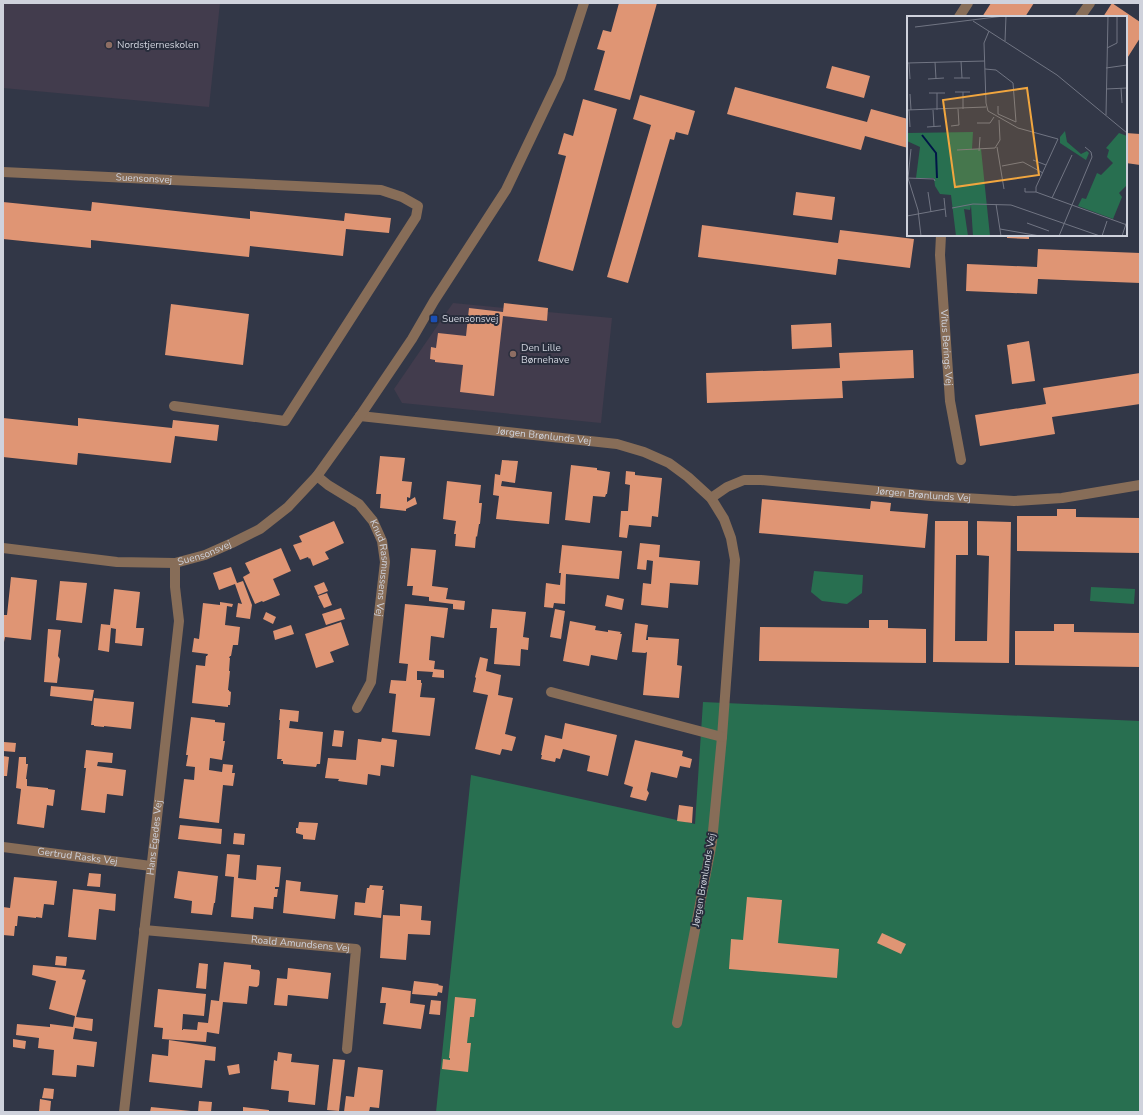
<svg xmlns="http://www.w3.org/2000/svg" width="1143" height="1115" viewBox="0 0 1143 1115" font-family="'Nunito Sans',sans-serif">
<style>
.education{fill:#423c4d}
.green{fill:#286f50}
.building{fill:#df9574}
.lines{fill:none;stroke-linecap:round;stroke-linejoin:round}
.minor{stroke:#876d58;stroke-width:10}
.education-dot{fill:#8d6e63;stroke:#282d3c;stroke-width:1.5}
.transit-dot{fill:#1a4fb4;stroke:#282d3c;stroke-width:1.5}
.labels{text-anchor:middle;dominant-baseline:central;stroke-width:4;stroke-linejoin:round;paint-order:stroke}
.poi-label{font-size:10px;fill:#cfd2dc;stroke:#282d3c;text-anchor:start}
.street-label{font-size:10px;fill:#cfd2dc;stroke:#282d3c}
.inset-river{fill:none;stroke:#001548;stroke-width:2}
.inset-road{fill:none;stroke:#717583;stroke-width:1}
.view{fill:#f1a63f;fill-opacity:0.15;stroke:#f1a63f;stroke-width:2}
.inset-edge{fill:none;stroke:#cfd2dc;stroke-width:2}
</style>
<rect width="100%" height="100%" fill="#323747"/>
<!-- education -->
<g class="education">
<path d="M3,3H220L209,107L3,88Z"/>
<path d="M453,303L612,318L601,423L402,403L394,389Z"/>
</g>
<!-- green -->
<g class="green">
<path d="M814,571L863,575L862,593L847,604L822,601L811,592Z"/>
<path d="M1091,587L1135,589L1134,604L1090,601Z"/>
<path d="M703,702L1140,721V1112H436L471,775L695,824Z"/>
</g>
<!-- building -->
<g class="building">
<path d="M619,3H657L630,100L594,90L605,51L597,49L603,30L611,32Z"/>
<path d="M991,3H1034L1025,17H982Z"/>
<path d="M1112,3L1140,22V38L1126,60V17H1103Z"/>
<path d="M832,66L870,76L864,98L826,88Z"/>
<path d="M735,87L867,122L871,109L908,119V148L865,136L861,150L727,114Z"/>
<path d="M640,95L695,111L688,135L676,132L674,140L670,139L628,283L607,277L651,125L633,119Z"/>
<path d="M583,99L617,109L573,271L538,261L566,156L558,154L564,133L573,136Z"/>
<path d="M1126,133L1140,134V165L1126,163Z"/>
<path d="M796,192L835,197L832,220L793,215Z"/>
<path d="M3,202L91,211L92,202L250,219V211L344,221L345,213L391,218L389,233L346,229L343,256L250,246L249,257L91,240V248L3,239Z"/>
<path d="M702,225L838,243L840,230L914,239L910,268L838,259L836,275L698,257Z"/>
<path d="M1007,235H1029V239L1007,238Z"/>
<path d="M1038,249L1140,253V283L1038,279L1037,294L966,291L967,264L1037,267Z"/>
<path d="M504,303L548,308L547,321L503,316L494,396L460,392L463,365L435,362V360L430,359L431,347L436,348L438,333L466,336L469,308L503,312Z"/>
<path d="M171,304L249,314L243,365L165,355Z"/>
<path d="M831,323L832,347L792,349L791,325Z"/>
<path d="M1029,341L1035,381L1012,384L1007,345Z"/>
<path d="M913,350L914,378L842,381L843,398L707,403L706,373L840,368L839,353Z"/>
<path d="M1140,373V404L1052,417L1055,434L980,446L975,415L1046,404L1043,388Z"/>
<path d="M3,418L78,426V418L172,428L173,420L219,425L217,441L175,436L171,463L78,453L77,465L3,457Z"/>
<path d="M380,456L405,458L402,481L412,482L410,498L407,497V502L415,497L417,504L406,509V511L380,508L381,494H376Z"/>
<path d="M502,460L518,461L515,483L502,481L501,486L552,492L549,524L496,519L499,496L493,495L495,474L500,475Z"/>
<path d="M571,465L597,468V470L610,472L607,494H606L605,497L593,496L590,523L565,520Z"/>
<path d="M626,471L635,472V475L662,478L658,517L652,516L651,527L629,525L627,538L619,537L621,511H628L630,485L625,484Z"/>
<path d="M447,481L481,485L479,503H482L480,524H479L477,537L476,536L475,548L455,546L456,534H454L456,521L443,519Z"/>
<path d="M762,499L870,509L871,501L891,503L890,511L928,514L925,548L759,533Z"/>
<path d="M1057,509H1076V517L1140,518V553L1017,551V516H1057Z"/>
<path d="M334,521L344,543L325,552L329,559L313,566L310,558L309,559L308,557L300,560L293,545L302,542L299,536Z"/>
<path d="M935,521H968V555H956L955,641H987L989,556L977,555V521L1011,522L1009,663L933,662Z"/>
<path d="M640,543L660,545L659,557L700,561L698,585L670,583L668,608L641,605L643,583L651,584L653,561L647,560L646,570L637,569Z"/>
<path d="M562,545L622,551L619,579L566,574L565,604L554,603L553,608L544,607L546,583L560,585L561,573H559Z"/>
<path d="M281,548L291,571L273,579L280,595L263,602L262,601L255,604L243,577L250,573L245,563Z"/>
<path d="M411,548L436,550L432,586L448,588L446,599L465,601L464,610L453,609V604L429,601V597L412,595L413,586H407Z"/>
<path d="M231,567L237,583L243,581L252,605L250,619L236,617L238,603L242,604L235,584L219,590L213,573Z"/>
<path d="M11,577L37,580L31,640L5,637L4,642H3V615H7Z"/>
<path d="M60,581L87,583L82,623L56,620Z"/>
<path d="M324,582L328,591L318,595L314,586Z"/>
<path d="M114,589L140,592L136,628H144L142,646L115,643L116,629L111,628L109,652L98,650L101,624L110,625Z"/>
<path d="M327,593L332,605L324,608L318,596Z"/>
<path d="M607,595L624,599L622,610L605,606Z"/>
<path d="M220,602L233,604L232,607L227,606L225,625L240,627L238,645H233L231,656H230L229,658H230L229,671H230L228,690H229V691L231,692L230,705H228V707L192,703L196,665L205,666L206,656H207L208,654L192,652L194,638L199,639L203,603L220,605Z"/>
<path d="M405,604L448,608L444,638L431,636L429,660L435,661L434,669L444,670V678L432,677L433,672L417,671V680H421V683H422L420,697L435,698L430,736L392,732L396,694L389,693L391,680L406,681L408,664L399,663Z"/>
<path d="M341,608L345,619L326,625L322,614Z"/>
<path d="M492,609L526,612L523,637L529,638L528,650L521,649L520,666L494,664L497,628H490Z"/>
<path d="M555,609L565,611L561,639L550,637Z"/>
<path d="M266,612L276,617L273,624L263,619Z"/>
<path d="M869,620H888V628L926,629V663L759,661L760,627L869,628Z"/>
<path d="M570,621L596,626L595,630L608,632V630L621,632L620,634H622L617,660L591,655L589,666L563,661Z"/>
<path d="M341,622L349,645L330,652L334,662L316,668L305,634Z"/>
<path d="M635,623L648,625L646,640H648V637L679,639L677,665L682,666L679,698L643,695L647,652L645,653L632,652Z"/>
<path d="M1054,624H1074V632L1140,633V667L1015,665V631H1054Z"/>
<path d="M291,625L294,634L275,640L273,631Z"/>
<path d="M48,629L61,630L58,656L60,659L57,683L44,682Z"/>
<path d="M480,657L488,659L486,671L501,675L498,695L513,698L505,734L516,737L512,751L502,749L500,755L475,749L488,695L473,692L476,678L475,677Z"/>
<path d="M51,686L94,690L92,701L50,696Z"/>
<path d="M94,698L134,702L131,729L104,726V727L94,726V725H91Z"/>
<path d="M280,709L299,711L298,722L290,721L289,728L323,732L320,764H317L316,767L283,764V761H281L282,759H277L280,720H279Z"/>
<path d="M191,717L215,720V722L225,723L223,741H225L222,760L210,758L209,770L222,772L223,764L233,765L232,773H235L233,786L223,785L219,823L179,818L184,779L194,780L195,767L186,766L188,755H186Z"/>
<path d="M565,723L617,735L608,776L587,771L590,756L563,749L560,759L556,758L555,762L541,759L542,755H541L545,735L562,739Z"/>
<path d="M334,730L344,731L342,747L332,746Z"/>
<path d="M382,738L397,740L394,767L381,765L380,776L368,774L367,785L338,781L339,779L325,778L328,758L356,760L358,739L381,742Z"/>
<path d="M635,740L683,751L682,756L692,759L690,768L680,766L677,778L651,772L647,790L649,793L646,801L630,797L633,787L624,784Z"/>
<path d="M4,742L16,743L15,752L3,751Z"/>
<path d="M86,750L113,753L112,763L98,762L97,766L126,770L123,796L107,794L105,813L81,810L86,768H84Z"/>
<path d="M3,756L9,757L7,776H3Z"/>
<path d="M19,757H26V764H28L26,779H27V786L48,788V789L55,790L53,806L47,805L44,828L17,824L21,789L16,788Z"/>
<path d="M679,805L693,807L692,823L677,821Z"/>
<path d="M299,822L318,823L315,840L303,839V835L296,833V828H298Z"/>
<path d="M180,825L222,829L221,844L178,839Z"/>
<path d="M234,833L245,834L244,845L233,844Z"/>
<path d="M227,854L240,855L238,878L256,880L257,865L281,867L279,887H275V889H278L277,897H274L273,909L254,907L253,919L231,917L234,877L225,876Z"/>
<path d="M178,871L218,876L215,903H214L212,915L191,913L192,901L174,898Z"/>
<path d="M89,873L101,874L100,887L87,886Z"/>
<path d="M14,877L57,881L54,905L44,904L42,918L36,917V918L18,916L17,926H15L14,936L3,935V907L10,908Z"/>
<path d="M286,880L301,882L300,891L338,895L335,919L283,913Z"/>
<path d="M370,885L383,886L382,890H384L381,918L354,915L355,902L365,903L367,888H369Z"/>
<path d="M73,889L116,894L115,911L99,909L96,940L68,937Z"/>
<path d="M747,897L782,900L778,943L839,949L837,978L729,969L731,939L743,940Z"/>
<path d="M400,904L422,906L421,920L431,921L430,935L408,934L406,960L380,958L383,915L400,916Z"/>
<path d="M882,933L906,944L901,954L877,943Z"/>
<path d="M56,956L67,957L66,966L55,965Z"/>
<path d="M224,962L251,965V969L259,970L260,972L259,985L257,987L249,986L247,1004L223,1002L219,1034L207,1032L206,1042L162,1039L163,1028L154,1027L158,989L206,994L204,1016L183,1014L182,1030H183V1029L197,1030L198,1022L208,1023L211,1000L219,1001Z"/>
<path d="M199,963L208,964L206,989L196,988Z"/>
<path d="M33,965L85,970L82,979L86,980L76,1017L93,1019L92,1031L75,1028L73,1039L97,1042L94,1067L77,1065L76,1077L52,1075L54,1050L38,1048L39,1038L16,1035L17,1024L50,1027V1024L73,1027L75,1016L49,1009L56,981L32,975Z"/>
<path d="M288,968L331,973L328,999L288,995L287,1006L274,1005L277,978L287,979Z"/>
<path d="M414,981L439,984L438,985L443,986L442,993L438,992L437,996L412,994Z"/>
<path d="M382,987L411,991L410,1003L425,1005L421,1029L383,1024L386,1003H380Z"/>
<path d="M455,997L476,999L474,1017H470L467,1043H471L468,1072L442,1069L443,1059L450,1060V1058H449Z"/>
<path d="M431,1000L441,1001L440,1015L429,1014Z"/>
<path d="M13,1039L26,1041L25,1049L13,1047Z"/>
<path d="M169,1040L216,1047L215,1061L205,1060L202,1088L149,1082L152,1054L168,1056Z"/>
<path d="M278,1052L292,1054L291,1062L319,1065L315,1105L288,1102L289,1091L271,1089L274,1060L277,1061Z"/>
<path d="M333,1059L345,1060L339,1111L327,1110Z"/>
<path d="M239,1064L240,1073L229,1075L227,1066Z"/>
<path d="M358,1067L383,1070L379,1108L370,1107L369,1112H344L346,1096L354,1097Z"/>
<path d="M44,1088L54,1089L53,1099L42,1098Z"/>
<path d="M40,1099L51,1101L50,1112H39Z"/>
<path d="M199,1101L212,1102L211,1112H198Z"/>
<path d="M151,1107L191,1111V1112H150Z"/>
<path d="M243,1107L269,1110V1112H243Z"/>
</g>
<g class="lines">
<!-- minor -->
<g class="minor">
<path d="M959,17L968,3"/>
<path d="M1080,17L1090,3"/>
<path id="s1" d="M3,172L381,190L402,197L418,206L416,217L285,421L174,406"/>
<path id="s2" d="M941,235L940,255L950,401L961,460"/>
<path id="s3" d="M360,416L617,444L644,452L669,463L688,477L711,498L724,519L731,538L735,560L722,737L712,842L677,1023"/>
<path id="s4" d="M317,476L328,485L359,504L373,521L382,541L385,562L371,682L357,708"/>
<path id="s5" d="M711,498L727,487L744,480H761L931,496L1014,501L1062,498L1140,485"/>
<path id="s6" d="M3,548L117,562L175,563L205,555L232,543L260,529L288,507L317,476L360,416L412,339L434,301L506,190L560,77L584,3"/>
<path d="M551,692L722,737"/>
<path id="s7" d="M3,847L151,866"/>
<path id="s8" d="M144,930L356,949L347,1049"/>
<path id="s9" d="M124,1112L179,621L175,587V563"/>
</g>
</g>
<!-- markers -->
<g class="education-dot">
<circle cx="109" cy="45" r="4"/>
<circle cx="513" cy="354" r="4"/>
</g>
<rect class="transit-dot" x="430" y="315" width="8" height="8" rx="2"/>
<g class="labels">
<!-- poi labels -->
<g class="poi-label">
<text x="117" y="45">Nordstjerneskolen</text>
<text x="442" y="319">Suensonsvej</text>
<text x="521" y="348">Den Lille<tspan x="521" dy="12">Børnehave</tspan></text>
</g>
<!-- street labels -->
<g class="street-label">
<text stroke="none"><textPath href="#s1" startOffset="141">Suensonsvej</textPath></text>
<text stroke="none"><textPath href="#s2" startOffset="113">Vitus Berings Vej</textPath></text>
<text stroke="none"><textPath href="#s3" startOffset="185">Jørgen Brønlunds Vej</textPath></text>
<text stroke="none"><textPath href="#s5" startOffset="218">Jørgen Brønlunds Vej</textPath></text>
<text stroke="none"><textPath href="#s6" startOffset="204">Suensonsvej</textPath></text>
<text stroke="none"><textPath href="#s4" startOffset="121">Knud Rasmussens Vej</textPath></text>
<text stroke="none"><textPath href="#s9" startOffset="276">Hans Egedes Vej</textPath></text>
<text stroke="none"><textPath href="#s7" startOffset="75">Gertrud Rasks Vej</textPath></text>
<text transform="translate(704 880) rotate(-80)">Jørgen Brønlunds Vej</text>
<text stroke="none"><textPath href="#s8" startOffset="157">Roald Amundsens Vej</textPath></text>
</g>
</g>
<!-- overview -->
<g transform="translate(907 16)">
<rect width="220" height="220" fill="#323747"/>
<path d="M158,115L160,126L174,138L180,135L182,137L179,144L153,127V121ZM66,116L65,133H74L83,220H66L64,189L63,194L57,193L61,220H49L44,179L33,178L28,170L27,162H9L13,131L0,125V117ZM212,117L220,120V169L212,177L215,181L206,203L171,190L175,182L179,183L190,157L194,159L206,147L200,141L202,134L199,132Z" fill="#286f50"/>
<path class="inset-river" d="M15,119L29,137L30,162"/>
<path class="inset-road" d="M66,5L150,59L220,117M8,11L97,0M82,15L77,27L79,87L81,95L111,112L151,123L129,171V176M98,25L99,0M200,32L210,27V0M54,45L55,62M28,46L29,63M0,47L78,45M2,47L3,63M199,52L220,49M78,53L89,54L106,67L109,106L91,98V90M47,62H63M21,63L37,62M214,72L215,87M199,73L220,72M48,76H63M56,76V93M22,77H38M30,77V94M3,78L4,94M0,94L79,91M2,94L3,111M26,94L27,111M199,99L201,0M70,107H83L87,101M44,110L52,109L51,93M20,111L34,110M90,131L97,173M4,133L1,162L11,194L14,220M50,134L88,132L93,124L92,104M72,135L73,121M126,144L139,149M95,150L116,146L136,157M0,162L27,163L28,165M118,172V176H129L220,209M21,176L24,196M37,182L39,201M145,182L165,139M89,188L94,220M45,192L66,188L104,189L193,220M0,200L38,193M120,207L142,215M93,213L133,220M5,220H34M152,220L185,141L184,136L178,131M195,220L200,205M215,220L220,205"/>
<path class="view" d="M120,72L132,159L48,171L36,84Z"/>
<rect width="220" height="220" class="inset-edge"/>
</g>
<!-- border -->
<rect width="1143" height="1115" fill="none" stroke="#cfd2dc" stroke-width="8"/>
</svg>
